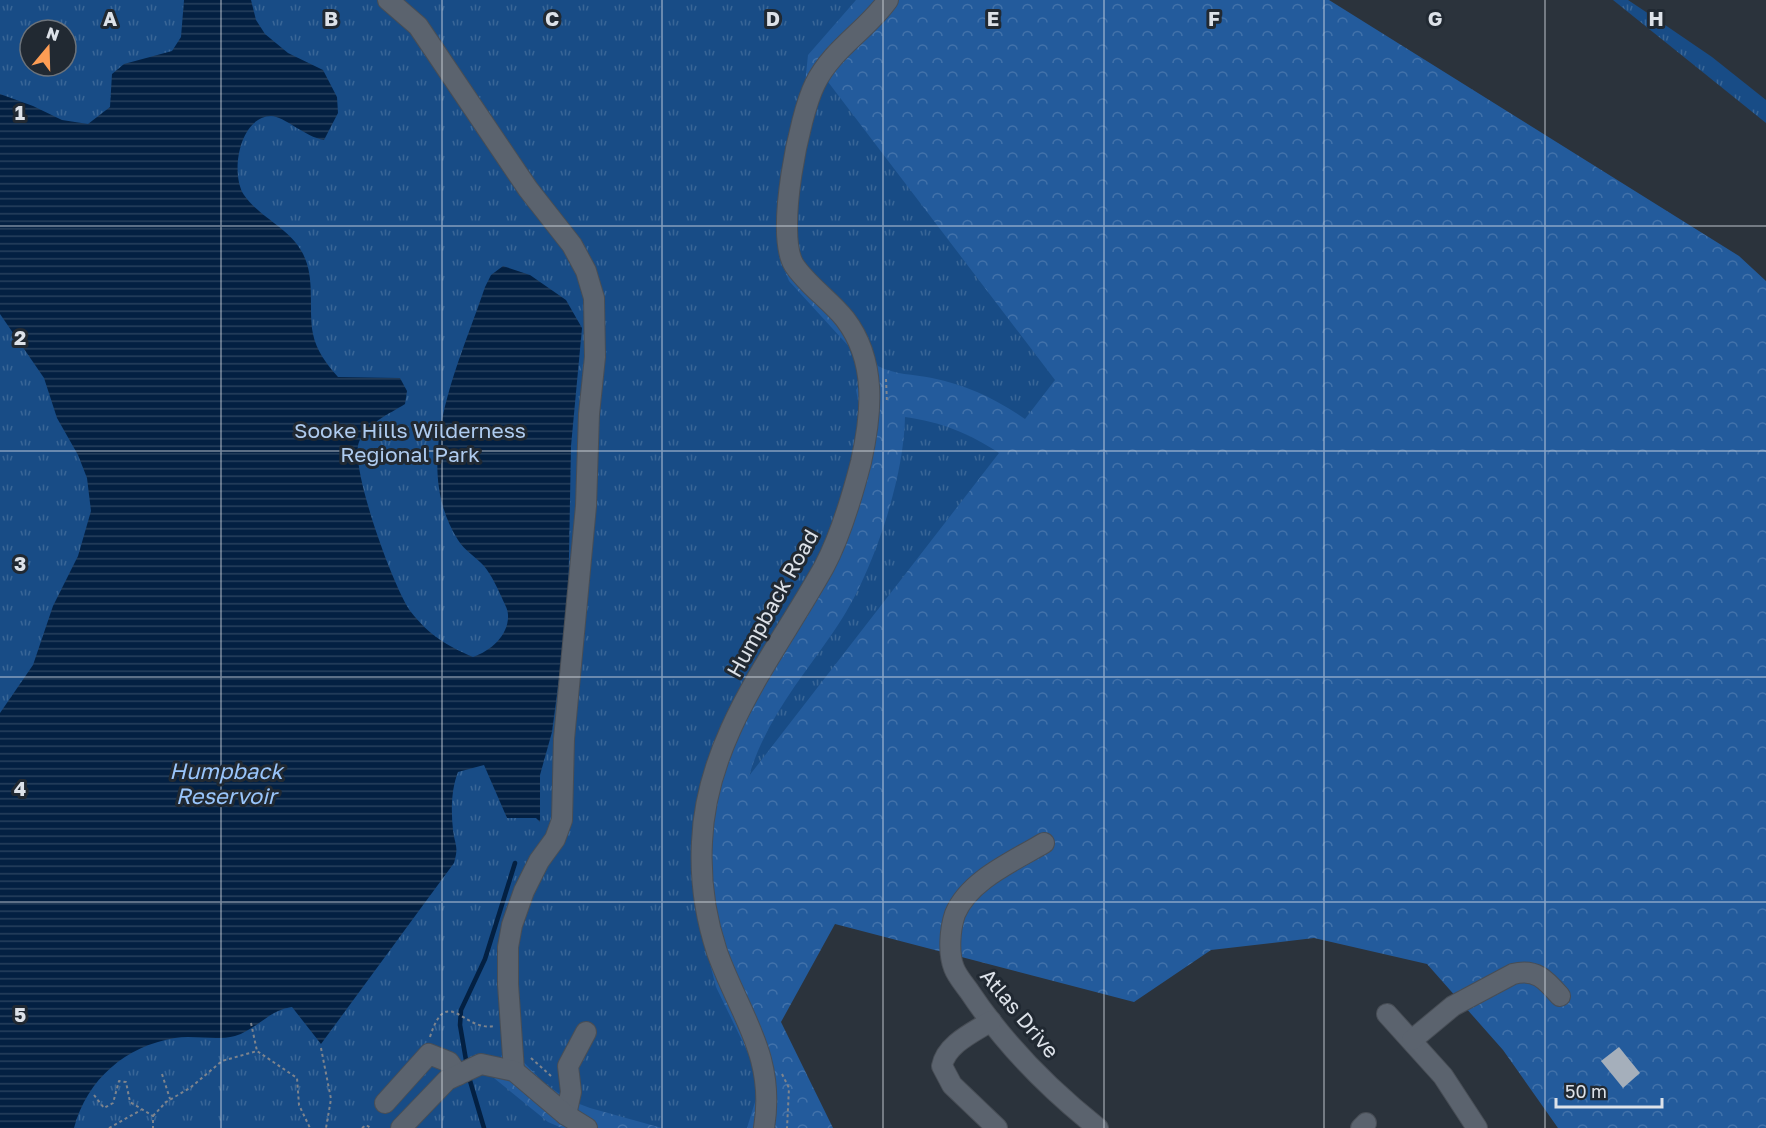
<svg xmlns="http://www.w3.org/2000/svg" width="1766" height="1128" viewBox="0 0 1766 1128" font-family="'Golos Text',sans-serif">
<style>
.forest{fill:url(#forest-crowns)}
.park{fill:url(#park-tufts);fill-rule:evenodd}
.water{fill:url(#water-rules)}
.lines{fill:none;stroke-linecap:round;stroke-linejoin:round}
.stream{stroke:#032042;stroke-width:4.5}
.building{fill:#a5afbb}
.minor-casing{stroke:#484e56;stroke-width:22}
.path{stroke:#7e848d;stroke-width:2;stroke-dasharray:3 3;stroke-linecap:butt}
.minor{stroke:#5b636e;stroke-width:20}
.grid{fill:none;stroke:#dde2e9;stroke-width:1.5;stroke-opacity:0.55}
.labels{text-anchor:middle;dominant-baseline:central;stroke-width:6;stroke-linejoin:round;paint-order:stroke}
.park-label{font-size:21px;fill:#aecbef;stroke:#212932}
.street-label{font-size:21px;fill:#dde2e9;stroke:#212932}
.water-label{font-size:22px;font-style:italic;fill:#99c5fb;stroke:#212932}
.grid-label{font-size:20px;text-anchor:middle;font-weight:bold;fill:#dde2e9;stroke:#212932;stroke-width:6;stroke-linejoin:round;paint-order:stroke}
</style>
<defs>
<pattern id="forest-crowns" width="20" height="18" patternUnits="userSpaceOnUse" patternTransform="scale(1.5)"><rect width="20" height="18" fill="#235b9c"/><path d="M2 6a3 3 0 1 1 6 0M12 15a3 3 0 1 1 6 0" fill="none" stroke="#4272aa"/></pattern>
<pattern id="park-tufts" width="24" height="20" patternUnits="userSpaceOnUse" patternTransform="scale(1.5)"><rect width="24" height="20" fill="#184c86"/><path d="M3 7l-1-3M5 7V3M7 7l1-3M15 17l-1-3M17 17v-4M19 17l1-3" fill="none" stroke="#396697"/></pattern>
<pattern id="water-rules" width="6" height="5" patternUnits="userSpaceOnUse" patternTransform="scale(1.5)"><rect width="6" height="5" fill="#032042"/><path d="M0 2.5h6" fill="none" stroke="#27405d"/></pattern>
</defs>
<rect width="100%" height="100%" fill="#2b333c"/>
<!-- forest -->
<path class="forest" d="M251,0H1329L1739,256L1766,281V1128H1558L1503,1050L1427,964L1314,938L1211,950L1134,1002L835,924L781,1022L833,1128H74Z"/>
<!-- park -->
<g class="park">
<path d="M0,0H856L808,55L805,84L785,173L778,238L779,257L789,281L853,351L866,373L856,390L862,421L838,529L732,703L705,772L697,913L716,987L750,1057L759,1089L747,1128H662L590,1108L569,1100L545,1084L508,1046L489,1074L548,1122L562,1128H0ZM30,30H66V66H30Z"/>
<path d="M1613,0H1628L1649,14L1712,57L1766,100V123Z"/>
<path d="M822,74L1055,380L1025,419C996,399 967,385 932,378C913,374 895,375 878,366L870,350L793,249L801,170Z"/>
<path d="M905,417C941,422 969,433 999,453L749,776C766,719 801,679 834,631C871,579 904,481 905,417Z"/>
</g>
<!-- water -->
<path class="water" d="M184,0H251L256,20L265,34L288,53L323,70L337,97L338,113L324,140C305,137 284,116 271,116C239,117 230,174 244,195C259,217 289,228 302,252C316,277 308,308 313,334C316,350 327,365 338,377L400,378L407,391L405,404C389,414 366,424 359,442C349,466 394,590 411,612C429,635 447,646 473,657C491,651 509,635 508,615C508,609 504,603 502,598C497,587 492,576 484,566C476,557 465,551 458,540C409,462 459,365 485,287L491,275L503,266L530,275L566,300L582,328L571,446L568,610L552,732L540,775V822L536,818H507L484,765L458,772C451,790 451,811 453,830C455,846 459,846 454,863L321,1044L292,1007C269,1010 256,1030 235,1036C216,1041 194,1035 175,1038C126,1046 87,1079 74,1128H0V713L33,665L53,606L78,556L91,511L87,478L78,455L57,418L44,378L0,314V94L33,106L62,120L88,124L110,107L112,74L124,64L172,51L181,37Z"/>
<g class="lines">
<!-- stream -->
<g class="stream">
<path d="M467,1066L460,1025L461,1010L485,959L515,863"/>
<path d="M468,1074L484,1128"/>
</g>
</g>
<!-- building -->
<path class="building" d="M1619,1047L1640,1073L1623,1088L1601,1061Z"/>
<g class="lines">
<!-- minor casing -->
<g class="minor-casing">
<g id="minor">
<path d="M388,0L418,26L528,189L572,245L586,271L594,298L595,357L589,414L586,506L564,739L562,820L555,839L539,861L524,891L512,925L508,947V984L514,1071"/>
<path d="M1044,843C1014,861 969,880 955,914C950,929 948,953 954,968C957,976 964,984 969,991C1003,1042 1050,1090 1098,1128"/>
<path d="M1387,1014L1443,1076L1477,1128"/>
<path d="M991,1021C974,1032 946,1044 942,1066L952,1085L997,1128"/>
<path d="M1412,1040L1453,1006L1513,974C1536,968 1546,980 1560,996"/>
<path d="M385,1103L429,1054L449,1062L458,1075"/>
<path d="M566,1115L571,1092L568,1066L586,1032"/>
<path d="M401,1128L447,1080L481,1064L514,1071L566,1115L587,1128"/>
<path d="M764,1128C776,1056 740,1016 717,952C705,916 700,880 702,842C706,737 775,655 824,567C841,535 852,497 861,462C872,413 877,361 845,319C830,300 807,285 794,265C775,234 799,116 815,84C831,50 867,30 888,0"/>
<path d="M1361,1128L1366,1123"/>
</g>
</g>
<!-- path -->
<g class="path">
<path d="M886,379L887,403"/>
<path d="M251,1023L257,1051"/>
<path d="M430,1037C447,983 463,1032 494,1026"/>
<path d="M321,1048L331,1099L326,1128"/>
<path d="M531,1058L551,1076"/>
<path d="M162,1074L170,1099"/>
<path d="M782,1074L789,1088L787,1128"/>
<path d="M94,1095L104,1108L113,1103L119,1081L126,1082L130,1102L153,1116V1128"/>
<path d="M153,1116L166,1102L190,1088L222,1061L257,1051L297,1078L299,1105L310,1128"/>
<path d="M109,1128L141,1110"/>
<path d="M362,1128L366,1125L371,1128"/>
</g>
<!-- minor -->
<use href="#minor" class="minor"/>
</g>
<!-- grid -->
<path class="grid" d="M221,0V1128M442,0V1128M662,0V1128M883,0V1128M1104,0V1128M1324,0V1128M1545,0V1128M0,226H1766M0,451H1766M0,677H1766M0,902H1766"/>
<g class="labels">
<!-- park labels -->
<g class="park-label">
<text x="410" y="430">Sooke Hills Wilderness<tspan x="410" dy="24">Regional Park</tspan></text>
</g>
<!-- street labels -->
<g class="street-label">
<text transform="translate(772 603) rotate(-61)">Humpback Road</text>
<text transform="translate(1020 1013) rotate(50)">Atlas Drive</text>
</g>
<!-- water labels -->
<g class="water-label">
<text x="226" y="770">Humpback<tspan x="226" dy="25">Reservoir</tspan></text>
</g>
</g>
<g class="grid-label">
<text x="110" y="26">A</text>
<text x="331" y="26">B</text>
<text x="552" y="26">C</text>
<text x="773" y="26">D</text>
<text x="993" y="26">E</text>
<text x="1214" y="26">F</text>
<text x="1435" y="26">G</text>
<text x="1656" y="26">H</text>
<text x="20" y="120">1</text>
<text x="20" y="345">2</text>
<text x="20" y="571">3</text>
<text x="20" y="796">4</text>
<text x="20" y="1022">5</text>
</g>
<!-- north arrow -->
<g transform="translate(48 48) rotate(19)"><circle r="28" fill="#212932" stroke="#6c737b" stroke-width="1.5"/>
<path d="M0-4.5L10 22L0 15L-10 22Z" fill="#fd9d54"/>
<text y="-9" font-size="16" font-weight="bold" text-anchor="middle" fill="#dde2e9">N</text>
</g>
<!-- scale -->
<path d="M1556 1098v9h106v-9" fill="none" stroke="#dde2e9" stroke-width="3"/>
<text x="1565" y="1098" font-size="18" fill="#dde2e9" stroke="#212932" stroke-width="4.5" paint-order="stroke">50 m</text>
</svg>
